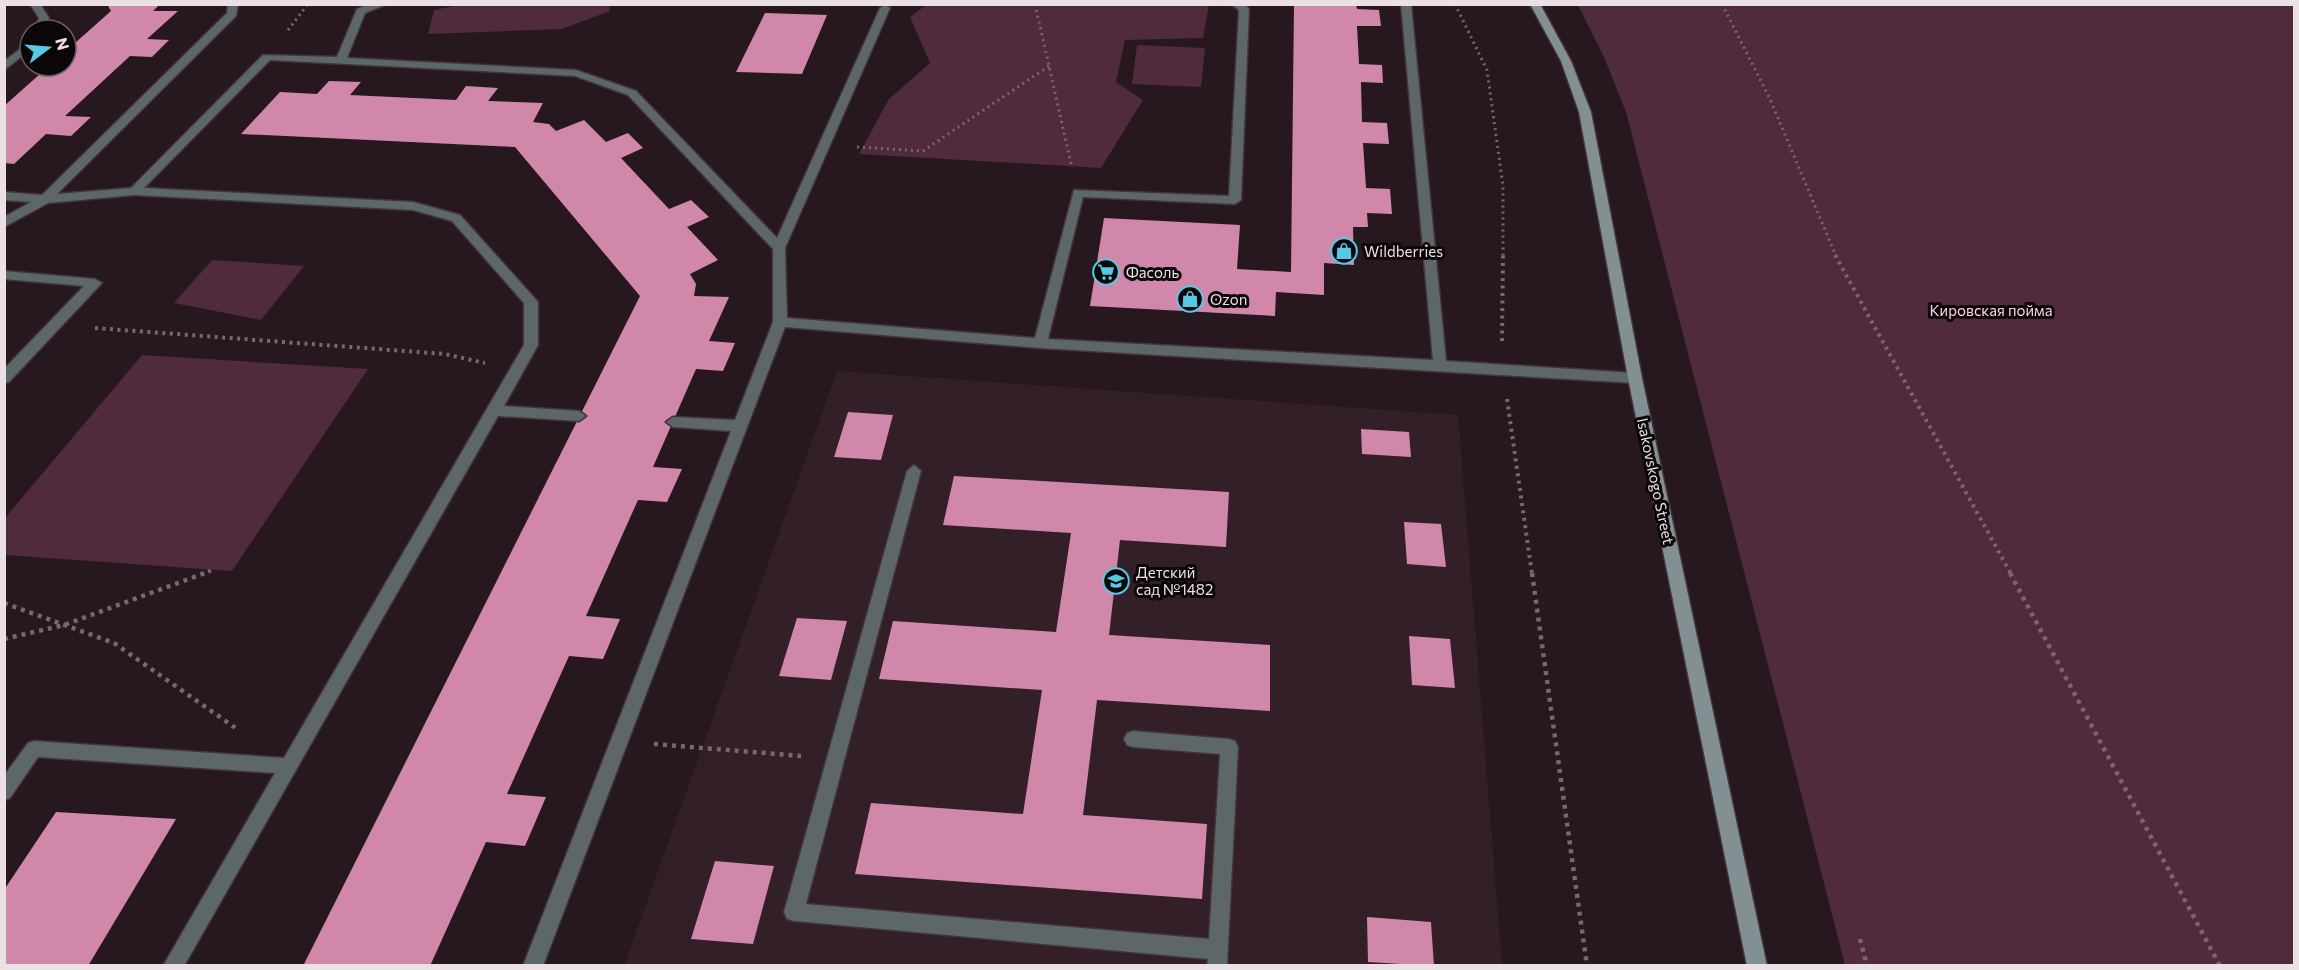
<svg xmlns="http://www.w3.org/2000/svg" width="2299" height="970" viewBox="0 0 2299 970" font-family="Commissioner,sans-serif">
<style>
.built{fill:#321f28}
.green{fill:#502a3d}
.building{fill:#d187aa}
.lines{fill:none;stroke-linecap:round;stroke-linejoin:round}
.lane-casing{stroke:#42343a;stroke-width:3}
.secondary-casing{stroke:#42343a;stroke-width:3}
.path-far2{stroke:#75696e;stroke-width:3;stroke-dasharray:2 4;stroke-linecap:butt}
.path-far1{stroke:#75696e;stroke-width:4;stroke-dasharray:3 4.5;stroke-linecap:butt}
.path{stroke:#75696e;stroke-width:4.5;stroke-dasharray:4 5;stroke-linecap:butt}
.lane{fill:#5d6668;fill-rule:evenodd}
.secondary{fill:#829094;fill-rule:evenodd}
.labels{text-anchor:middle;dominant-baseline:central;stroke-width:6;stroke-linejoin:round;paint-order:stroke}
.poi-label{font-size:15px;fill:#ebe1e5;stroke:#0b0608;text-anchor:start}
.park-label{font-size:15px;fill:#fcd2e4;stroke:#0b0608}
.street-label{font-size:15px;fill:#ebe1e5;stroke:#0b0608}
</style>
<rect width="100%" height="100%" fill="#26181e"/>
<!-- built -->
<path class="built" d="M837,371L1458,415L1502,965L624,966Z"/>
<!-- green -->
<g class="green">
<path d="M459,5L609,4L610,11L562,29L428,34L434,10Z"/>
<path d="M926,5V4L1209,5L1203,38L1125,40L1116,82L1143,100L1101,168L859,154L889,99L930,63L910,17Z"/>
<path d="M1578,5H2294V965H1845L1626,112L1604,57Z"/>
<path d="M1137,45L1205,48L1201,87L1132,84Z"/>
<path d="M212,260L304,266L261,320L174,303Z"/>
<path d="M142,355L368,369L232,571L5,555V518Z"/>
</g>
<!-- building -->
<g class="building">
<path d="M107,4H160L153,11H178L147,39L169,40L152,57L130,56L65,116L91,117L71,136L46,134L14,164L4,163V106L49,66H66V51L111,11Z"/>
<path d="M1294,4H1356L1357,9L1379,10L1381,26H1357L1359,64L1382,65L1383,83L1361,82L1362,122L1387,123L1389,144L1363,143L1366,188L1390,189L1392,214L1367,213L1368,227H1353L1354,265L1324,263V295L1276,292L1275,316L1090,306L1104,218L1240,225L1237,269L1291,272Z"/>
<path d="M765,13L827,15L802,74L736,72Z"/>
<path d="M329,81L361,82L350,95L456,100L466,86L498,88L488,101L543,103L533,122L549,124L556,131L584,120L606,142L628,133L643,148L621,158L669,209L691,200L709,217L687,227L718,260L690,274L696,284L694,296L729,297L709,341L735,343L723,371L696,369L653,467L682,469L667,502L638,500L586,616L620,619L603,659L569,656L507,794L546,797L525,846L486,842L430,966H303L640,296L515,147L241,134L280,92L317,94Z"/>
<path d="M848,412L893,415L881,460L834,457Z"/>
<path d="M1361,429L1409,432L1411,457L1362,454Z"/>
<path d="M954,476L1229,492L1226,547L1120,540L1109,635L1270,645V711L1097,700L1083,815L1207,824L1202,899L855,874L871,803L1023,814L1042,690L879,679L893,621L1056,632L1071,533L943,525Z"/>
<path d="M1404,522L1441,524L1446,567L1407,564Z"/>
<path d="M797,618L847,621L831,680L779,676Z"/>
<path d="M1409,636L1450,639L1455,688L1412,685Z"/>
<path d="M56,812L176,819L88,966H4V890Z"/>
<path d="M715,861L774,866L753,944L691,939Z"/>
<path d="M1367,917L1431,922L1434,966L1368,962Z"/>
</g>
<g class="lines">
<!-- lane casing -->
<g class="lane-casing">
<g id="lane">
<path d="M30,4H40L49,18L44,30H34L39,18Z"/>
<path d="M228,4H238L236,16L57,194L131,188L263,55L337,57L357,9L370,4H387L365,13L347,58L576,70L636,91L777,238L880,8L885,5L890,8L785,248L787,318L1035,338L1074,190L1229,196L1239,10L1231,4H1244L1249,9L1241,200L1235,204L1083,197L1048,339L1433,360L1401,4H1411L1446,361L1635,373L1642,378L1635,383L1040,348L785,327L543,966H523L731,431L673,427L666,422L673,417L735,420L773,322V249L628,95L575,76L270,60L144,188L413,202L460,215L538,302V345L504,406L579,411L586,416L579,421L498,416L184,966H163L275,773L38,757L10,798L4,800V776L28,743L34,741L284,758L524,345V303L452,221L413,210L134,195L48,203L4,227V217L31,202L4,200V192L42,195L227,13Z"/>
<path d="M30,42V50L4,70V61Z"/>
<path d="M4,271L95,279L102,283L9,382L4,383V369L84,286L4,279Z"/>
<path d="M914,465L921,471L806,904L1209,939L1220,754L1133,747L1127,745L1124,739L1127,733L1133,731L1229,739L1235,741L1238,747L1227,966H1207L1208,959L794,921L787,919L784,912L907,471Z"/>
</g>
</g>
<!-- secondary casing -->
<g class="secondary-casing">
<path id="secondary" d="M1530,4H1540L1571,61L1591,112L1642,378L1767,966H1747L1628,378L1579,112L1561,61Z"/>
</g>
<!-- path-far2 -->
<g class="path-far2">
<path d="M1035,4L1072,168"/>
<path d="M1455,4L1487,70L1503,186V256"/>
<path d="M1722,4L1770,99L1836,256"/>
<path d="M288,30L308,4"/>
<path d="M857,147L923,151L1049,66"/>
</g>
<!-- path-far1 -->
<g class="path-far1">
<path d="M1835,255L2011,574"/>
<path d="M95,328L445,354L485,363"/>
<path d="M1502,341L1503,255"/>
<path d="M1507,399L1532,574"/>
<path d="M201,574L213,570"/>
</g>
<!-- path -->
<g class="path">
<path d="M1532,573L1587,966"/>
<path d="M2010,573L2220,966"/>
<path d="M4,603L114,643L237,729"/>
<path d="M4,639L64,625L205,573"/>
<path d="M654,744L801,756"/>
<path d="M1860,939L1867,966"/>
</g>
<!-- lane -->
<use href="#lane" class="lane"/>
<!-- secondary -->
<use href="#secondary" class="secondary"/>
</g>
<!-- icons -->
<defs>
<g id="shop-ring" transform="scale(1.35)"><circle r="9.5" fill="#0b0608" stroke="#58c9e4" stroke-width="1.5"/><path d="M-5-2.5h2.3a2.7 3.5 0 0 1 5.4 0H5L5.5 6h-11ZM-1.5-2.5h3a1.5 2.3 0 0 0-3 0Z" fill="#58c9e4"/></g>
<g id="supermarket-ring" transform="scale(1.35)"><circle r="9.5" fill="#0b0608" stroke="#58c9e4" stroke-width="1.5"/><path d="M-6-5.5h2.5l.6 2H6L4.5 2H-2.5L-4.4-4H-6ZM-1.5 3.2a1.3 1.3 0 1 0 .1 0ZM3 3.2a1.3 1.3 0 1 0 .1 0Z" fill="#58c9e4"/></g>
<g id="school-ring" transform="scale(1.35)"><circle r="9.5" fill="#0b0608" stroke="#58c9e4" stroke-width="1.5"/><path d="M0-5L7-2L0 1L-7-2ZM-4 1L0 2.5L4 1V4Q0 6-4 4Z" fill="#58c9e4"/></g>
</defs>
<g fill-rule="evenodd">
<use href="#shop-ring" x="1344" y="251"/>
<use href="#supermarket-ring" x="1106" y="272"/>
<use href="#shop-ring" x="1190" y="299"/>
<use href="#school-ring" x="1116" y="581"/>
</g>
<g class="labels">
<!-- poi labels -->
<g class="poi-label">
<text x="1364" y="251">Wildberries</text>
<text x="1126" y="272">Фасоль</text>
<text x="1210" y="299">Ozon</text>
<text x="1136" y="572">Детский<tspan x="1136" dy="17">сад №1482</tspan></text>
</g>
<!-- park labels -->
<g class="park-label">
<text x="1991" y="310">Кировская пойма</text>
</g>
<!-- street labels -->
<g class="street-label">
<text transform="translate(1656 481) rotate(78)">Isakovskogo Street</text>
</g>
</g>
<!-- border -->
<rect width="2299" height="970" fill="none" stroke="#ebe1e5" stroke-width="12"/>
<!-- north arrow -->
<g transform="translate(48 48) rotate(74)"><circle r="28" fill="#0b0608" stroke="#655e60" stroke-width="1.5"/>
<path d="M0-4.5L10 22L0 15L-10 22Z" fill="#58c9e4"/>
<text y="-9" font-size="16" font-weight="bold" text-anchor="middle" fill="#ebe1e5">N</text>
</g>
</svg>
